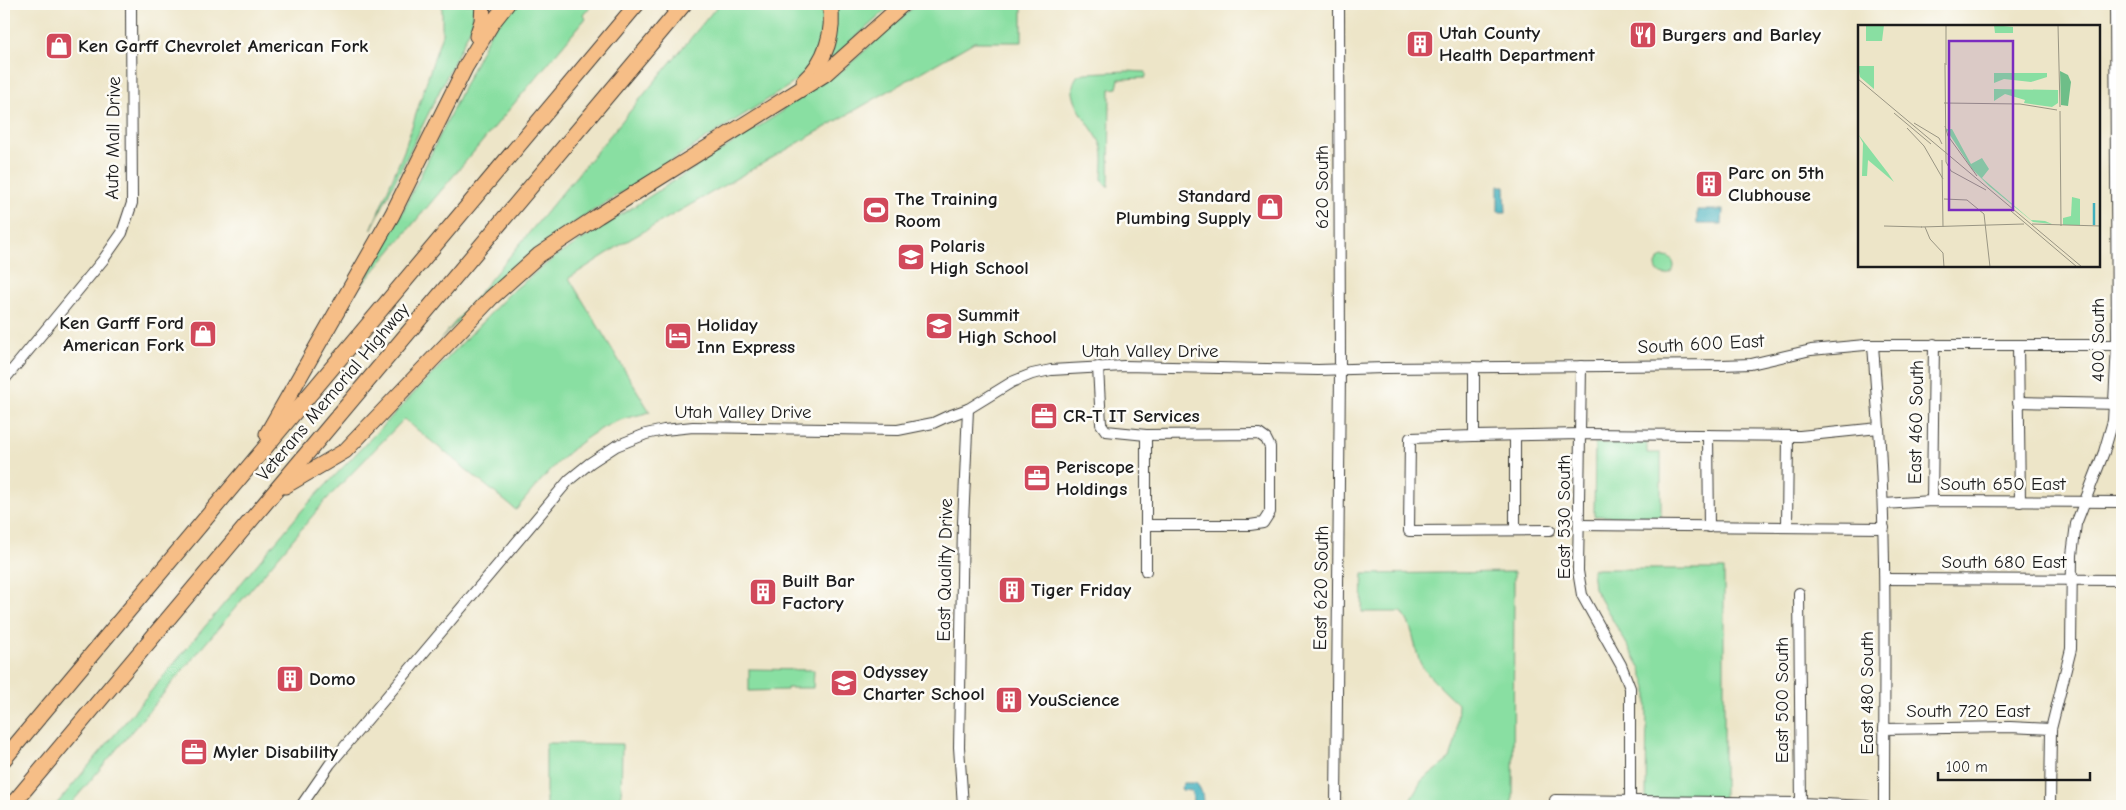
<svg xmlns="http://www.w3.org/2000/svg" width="2126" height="810" viewBox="0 0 2126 810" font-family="'Comic Neue',sans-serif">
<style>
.green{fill:#89dfa2;stroke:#527e5f}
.water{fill:#42b0be;stroke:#2f666d}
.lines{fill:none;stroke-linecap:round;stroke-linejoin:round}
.minor-casing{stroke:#3b3a36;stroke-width:12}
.highway-casing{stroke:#3b3a36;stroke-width:17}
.minor{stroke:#fff;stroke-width:10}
.highway{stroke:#f6be87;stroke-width:15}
.labels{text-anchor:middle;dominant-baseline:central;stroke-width:5;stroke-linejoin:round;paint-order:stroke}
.poi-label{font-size:19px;font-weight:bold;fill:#1c1c1c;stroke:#fdfcf7;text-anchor:start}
.street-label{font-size:19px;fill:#1c1c1c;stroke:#fdfcf7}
.inset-river{fill:none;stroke:#42b0be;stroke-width:2.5}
.inset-road{fill:none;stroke:#999583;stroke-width:1}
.view{fill:#7b2cbf;fill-opacity:0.15;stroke:#7b2cbf;stroke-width:2.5}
.inset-edge{fill:none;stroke:#1c1c1c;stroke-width:2.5}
</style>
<rect width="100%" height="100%" fill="#fdfcf7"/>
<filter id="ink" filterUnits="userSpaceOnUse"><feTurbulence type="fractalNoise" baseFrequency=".02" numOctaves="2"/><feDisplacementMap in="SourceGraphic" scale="10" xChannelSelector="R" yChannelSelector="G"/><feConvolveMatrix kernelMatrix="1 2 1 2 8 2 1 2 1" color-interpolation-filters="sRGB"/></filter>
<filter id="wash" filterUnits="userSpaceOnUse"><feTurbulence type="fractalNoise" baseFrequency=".0096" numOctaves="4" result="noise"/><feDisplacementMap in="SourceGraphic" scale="20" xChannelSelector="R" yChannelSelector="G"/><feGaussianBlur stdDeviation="1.12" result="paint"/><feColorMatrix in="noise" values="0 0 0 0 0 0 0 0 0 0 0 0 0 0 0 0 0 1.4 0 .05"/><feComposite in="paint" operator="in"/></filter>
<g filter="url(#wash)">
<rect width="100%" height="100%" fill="#ede5c8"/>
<!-- green -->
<g class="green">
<path d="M442,4H474L473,23L371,230L404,151L442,34Z"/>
<path d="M514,4H593L583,15L586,18L361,286L401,215L491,31Z"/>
<path d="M719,4H824V35L808,70L792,84L558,233C514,264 478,301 441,339Z"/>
<path d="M836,4H893L827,63Z"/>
<path d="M917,4H1022V42H974L622,244L569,278L650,412C640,415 629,417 620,420C577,436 544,476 516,510L404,419L325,501L69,806H55L304,508L510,293L555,257L783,111L784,108L832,75L835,77Z"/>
<path d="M1127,71L1146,72V76L1145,78L1119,79L1117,88L1110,89L1109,186H1107L1102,180C1102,170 1105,155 1101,145C1094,126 1060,97 1078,75L1085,73Z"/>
<circle cx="1665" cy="266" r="9"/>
<path d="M1595,443H1647V453H1661V517L1594,516Z"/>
<path d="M1592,569H1724V806H1646L1647,688L1640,667L1594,588Z"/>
<path d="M1514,572L1513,806H1407L1422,780L1450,759L1456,739L1458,704C1447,693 1424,674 1419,660C1413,641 1414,629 1402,612H1362L1363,574Z"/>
<path d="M749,669L814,670L813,688H787V690L749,691Z"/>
<path d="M546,743L622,744L621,806H546Z"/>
</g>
<!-- water -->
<g class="water">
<path d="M1498,186H1505L1506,212H1498Z"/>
<path d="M1697,210H1723L1722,224H1697Z"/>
<path d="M1184,783H1196C1202,789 1204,798 1202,806H1192L1193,798L1191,791L1182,790L1181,788Z"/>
</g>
</g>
<g filter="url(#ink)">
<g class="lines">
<!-- minor casing -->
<g class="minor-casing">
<g id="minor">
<path d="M2018,345L2020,502"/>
<path d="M1581,366L1578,571L1582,595L1621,665L1630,688V806"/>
<path d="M1098,367L1101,424L1106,431L1146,435L1259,434L1266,439L1270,447V512L1263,523L1250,525H1146"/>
<path d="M1474,367V436L1410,438L1409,531L1550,530"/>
<path d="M4,380L103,260L122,233L132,203L131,4"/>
<path d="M2018,402L2122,404"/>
<path d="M1879,428C1887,554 1884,680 1884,806"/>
<path d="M1708,435L1709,527"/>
<path d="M1474,436L1581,434L1800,436L1879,428L1873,345"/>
<path d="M1515,436V530"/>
<path d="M1932,501L1934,344"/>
<path d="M1884,504L1932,501L2122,502"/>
<path d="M1579,525L1884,528"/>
<path d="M1787,527L1788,436"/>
<path d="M1146,571V435"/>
<path d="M1885,579L2122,580"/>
<path d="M1799,593L1801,806"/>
<path d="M1884,729L2010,727L2051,729"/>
<path d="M1555,800L1801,803L1867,806"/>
<path d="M301,806L330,764L569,480L590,463L616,446L646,434L664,430L693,427L898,430L933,423L946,417L968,409L1012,382L1032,374L1051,370L1124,366L1318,370L1384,368L1722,365L1751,364L1811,350L1865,345H2122"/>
<path d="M963,806L959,747L963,523L968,409"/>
<path d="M1336,806L1340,370L1339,4"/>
<path d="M2050,806L2051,729L2071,649L2072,555L2076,524L2104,452L2113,421L2117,345L2115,4"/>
</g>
</g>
<!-- highway casing -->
<g class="highway-casing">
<g id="highway">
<path d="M477,36L482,21L483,4"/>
<path d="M804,81C826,61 835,32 830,4"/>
<path d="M267,434L392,215L466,66L492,23L507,4"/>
<path d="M285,486L345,451L491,298L539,255L598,216L825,74L903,4"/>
<path d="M4,759L637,4"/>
<path d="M11,806L684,4"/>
</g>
</g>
<!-- minor -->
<use href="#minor" class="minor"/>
<!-- highway -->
<use href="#highway" class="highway"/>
</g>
</g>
<!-- icons -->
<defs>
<g id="restaurant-square" transform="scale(1.4375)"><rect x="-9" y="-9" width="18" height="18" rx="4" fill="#d1495b" stroke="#fdfcf7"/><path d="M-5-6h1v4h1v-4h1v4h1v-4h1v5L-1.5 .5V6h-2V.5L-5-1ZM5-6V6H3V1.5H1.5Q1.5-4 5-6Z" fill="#fff"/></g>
<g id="building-square" transform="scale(1.4375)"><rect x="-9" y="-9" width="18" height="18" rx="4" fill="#d1495b" stroke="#fdfcf7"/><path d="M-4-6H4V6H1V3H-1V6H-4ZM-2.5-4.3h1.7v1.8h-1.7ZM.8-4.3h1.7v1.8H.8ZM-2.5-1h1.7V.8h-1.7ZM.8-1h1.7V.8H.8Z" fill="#fff"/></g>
<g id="shop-square" transform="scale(1.4375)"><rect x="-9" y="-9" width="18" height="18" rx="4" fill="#d1495b" stroke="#fdfcf7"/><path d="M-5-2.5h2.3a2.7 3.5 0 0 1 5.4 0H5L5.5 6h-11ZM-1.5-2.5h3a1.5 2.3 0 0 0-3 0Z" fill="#fff"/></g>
<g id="stadium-square" transform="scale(1.4375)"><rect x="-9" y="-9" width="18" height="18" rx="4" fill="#d1495b" stroke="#fdfcf7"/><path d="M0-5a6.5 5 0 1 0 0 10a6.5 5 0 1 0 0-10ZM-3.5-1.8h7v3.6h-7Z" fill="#fff"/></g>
<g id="school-square" transform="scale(1.4375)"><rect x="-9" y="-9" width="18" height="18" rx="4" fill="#d1495b" stroke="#fdfcf7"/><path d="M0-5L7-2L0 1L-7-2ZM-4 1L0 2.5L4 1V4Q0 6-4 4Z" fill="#fff"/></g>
<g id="hotel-square" transform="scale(1.4375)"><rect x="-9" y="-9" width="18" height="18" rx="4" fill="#d1495b" stroke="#fdfcf7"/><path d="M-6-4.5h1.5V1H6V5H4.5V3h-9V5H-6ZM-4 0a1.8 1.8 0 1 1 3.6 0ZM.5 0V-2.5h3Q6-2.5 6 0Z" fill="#fff"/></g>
<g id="office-square" transform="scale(1.4375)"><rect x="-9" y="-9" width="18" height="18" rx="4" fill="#d1495b" stroke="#fdfcf7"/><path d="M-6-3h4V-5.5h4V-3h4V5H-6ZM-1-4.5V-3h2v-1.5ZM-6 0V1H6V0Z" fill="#fff"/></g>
</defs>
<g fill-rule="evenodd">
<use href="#restaurant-square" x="1643" y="35"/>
<use href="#building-square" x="1420" y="44"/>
<use href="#shop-square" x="59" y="46"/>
<use href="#building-square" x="1709" y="184"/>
<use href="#shop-square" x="1270" y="207"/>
<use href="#stadium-square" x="876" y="210"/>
<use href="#school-square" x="911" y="257"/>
<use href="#school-square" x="939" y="326"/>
<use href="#shop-square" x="203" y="334"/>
<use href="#hotel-square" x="678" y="336"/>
<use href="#office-square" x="1044" y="416"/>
<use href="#office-square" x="1037" y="478"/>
<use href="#building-square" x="1012" y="590"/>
<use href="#building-square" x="763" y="592"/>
<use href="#building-square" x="290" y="679"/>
<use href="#school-square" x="844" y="683"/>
<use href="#building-square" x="1009" y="700"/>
<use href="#office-square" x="194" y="752"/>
</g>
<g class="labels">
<!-- poi labels -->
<g class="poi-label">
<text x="1439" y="33">Utah County<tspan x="1439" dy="22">Health Department</tspan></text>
<text x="1662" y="35">Burgers and Barley</text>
<text x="78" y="46">Ken Garff Chevrolet American Fork</text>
<text x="1728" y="173">Parc on 5th<tspan x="1728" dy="22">Clubhouse</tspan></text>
<text x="1251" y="196" text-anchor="end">Standard<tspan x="1251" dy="22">Plumbing Supply</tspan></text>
<text x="895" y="199">The Training<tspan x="895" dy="22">Room</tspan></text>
<text x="930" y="246">Polaris<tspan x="930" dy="22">High School</tspan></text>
<text x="958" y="315">Summit<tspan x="958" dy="22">High School</tspan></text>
<text x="184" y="323" text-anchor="end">Ken Garff Ford<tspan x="184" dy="22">American Fork</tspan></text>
<text x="697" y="325">Holiday<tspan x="697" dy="22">Inn Express</tspan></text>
<text x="1063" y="416">CR-T IT Services</text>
<text x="1056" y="467">Periscope<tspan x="1056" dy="22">Holdings</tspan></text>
<text x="782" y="581">Built Bar<tspan x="782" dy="22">Factory</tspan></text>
<text x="1031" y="590">Tiger Friday</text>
<text x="863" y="672">Odyssey<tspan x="863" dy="22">Charter School</tspan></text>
<text x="309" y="679">Domo</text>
<text x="1028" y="700">YouScience</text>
<text x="213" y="752">Myler Disability</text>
</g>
<!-- street labels -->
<g class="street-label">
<text transform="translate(113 138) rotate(-89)">Auto Mall Drive</text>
<text transform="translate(1322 187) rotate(-90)">620 South</text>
<text transform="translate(2098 340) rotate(-90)">400 South</text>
<text transform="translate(1701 344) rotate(-3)">South 600 East</text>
<text x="1150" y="351">Utah Valley Drive</text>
<text transform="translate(333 392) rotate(-50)">Veterans Memorial Highway</text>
<text x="743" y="412">Utah Valley Drive</text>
<text transform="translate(1916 422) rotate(-89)">East 460 South</text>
<text x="2003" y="484">South 650 East</text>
<text transform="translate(1564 517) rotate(-90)">East 530 South</text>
<text x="2004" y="562">South 680 East</text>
<text transform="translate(945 570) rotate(-89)">East Quality Drive</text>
<text transform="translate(1321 588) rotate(-89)">East 620 South</text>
<text transform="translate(1867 693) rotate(-90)">East 480 South</text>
<text transform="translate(1782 700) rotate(-90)">East 500 South</text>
<text x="1968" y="711">South 720 East</text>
</g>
</g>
<!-- overview -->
<g transform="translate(1858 25)">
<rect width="242" height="242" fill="#ede5c8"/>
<path d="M8,0H26L24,16H8ZM136,0L155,2V8H137ZM0,41H16V64L2,52ZM136,48H189V52L173,57L146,54L136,58ZM136,64L200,65V78L194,82L166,78L167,75L147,69L136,76ZM88,104H94L113,139L124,133L131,144L124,153L173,195L187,196L194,199L175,197L131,161L114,144ZM0,109L30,148L36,157L10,135L9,151H4L5,118ZM214,172L222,174V200H205V193L213,191Z" fill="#89dfa2"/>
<path d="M202,46L210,50L213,57L210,81L203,80Z" fill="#6ebe88"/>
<path class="inset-river" d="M236,178V200"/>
<path class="inset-road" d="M200,0L202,82M87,38L88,137M88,40V0M0,54L224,242M86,78L162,79L199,85M202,86L203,201M36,88L73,119M56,98L81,113L84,119M87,101L90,111L119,151M49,103L66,121L85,154M84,135L85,202M88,137L93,146L128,165M86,174L109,175L126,189L132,242M153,186L219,242M174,199L243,201M26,201L64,202M63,202L166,199M67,202L72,214L85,228L86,242"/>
<path class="view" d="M91,16H155V185H91Z"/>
<rect width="242" height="242" class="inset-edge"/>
</g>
<!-- margin -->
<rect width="2126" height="810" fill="none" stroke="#fdfcf7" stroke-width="20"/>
<!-- scale -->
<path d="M1938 772v8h152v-8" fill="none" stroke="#1c1c1c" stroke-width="2.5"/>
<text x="1946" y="772" font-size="15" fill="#1c1c1c" stroke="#fdfcf7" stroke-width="4" paint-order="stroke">100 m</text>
</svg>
